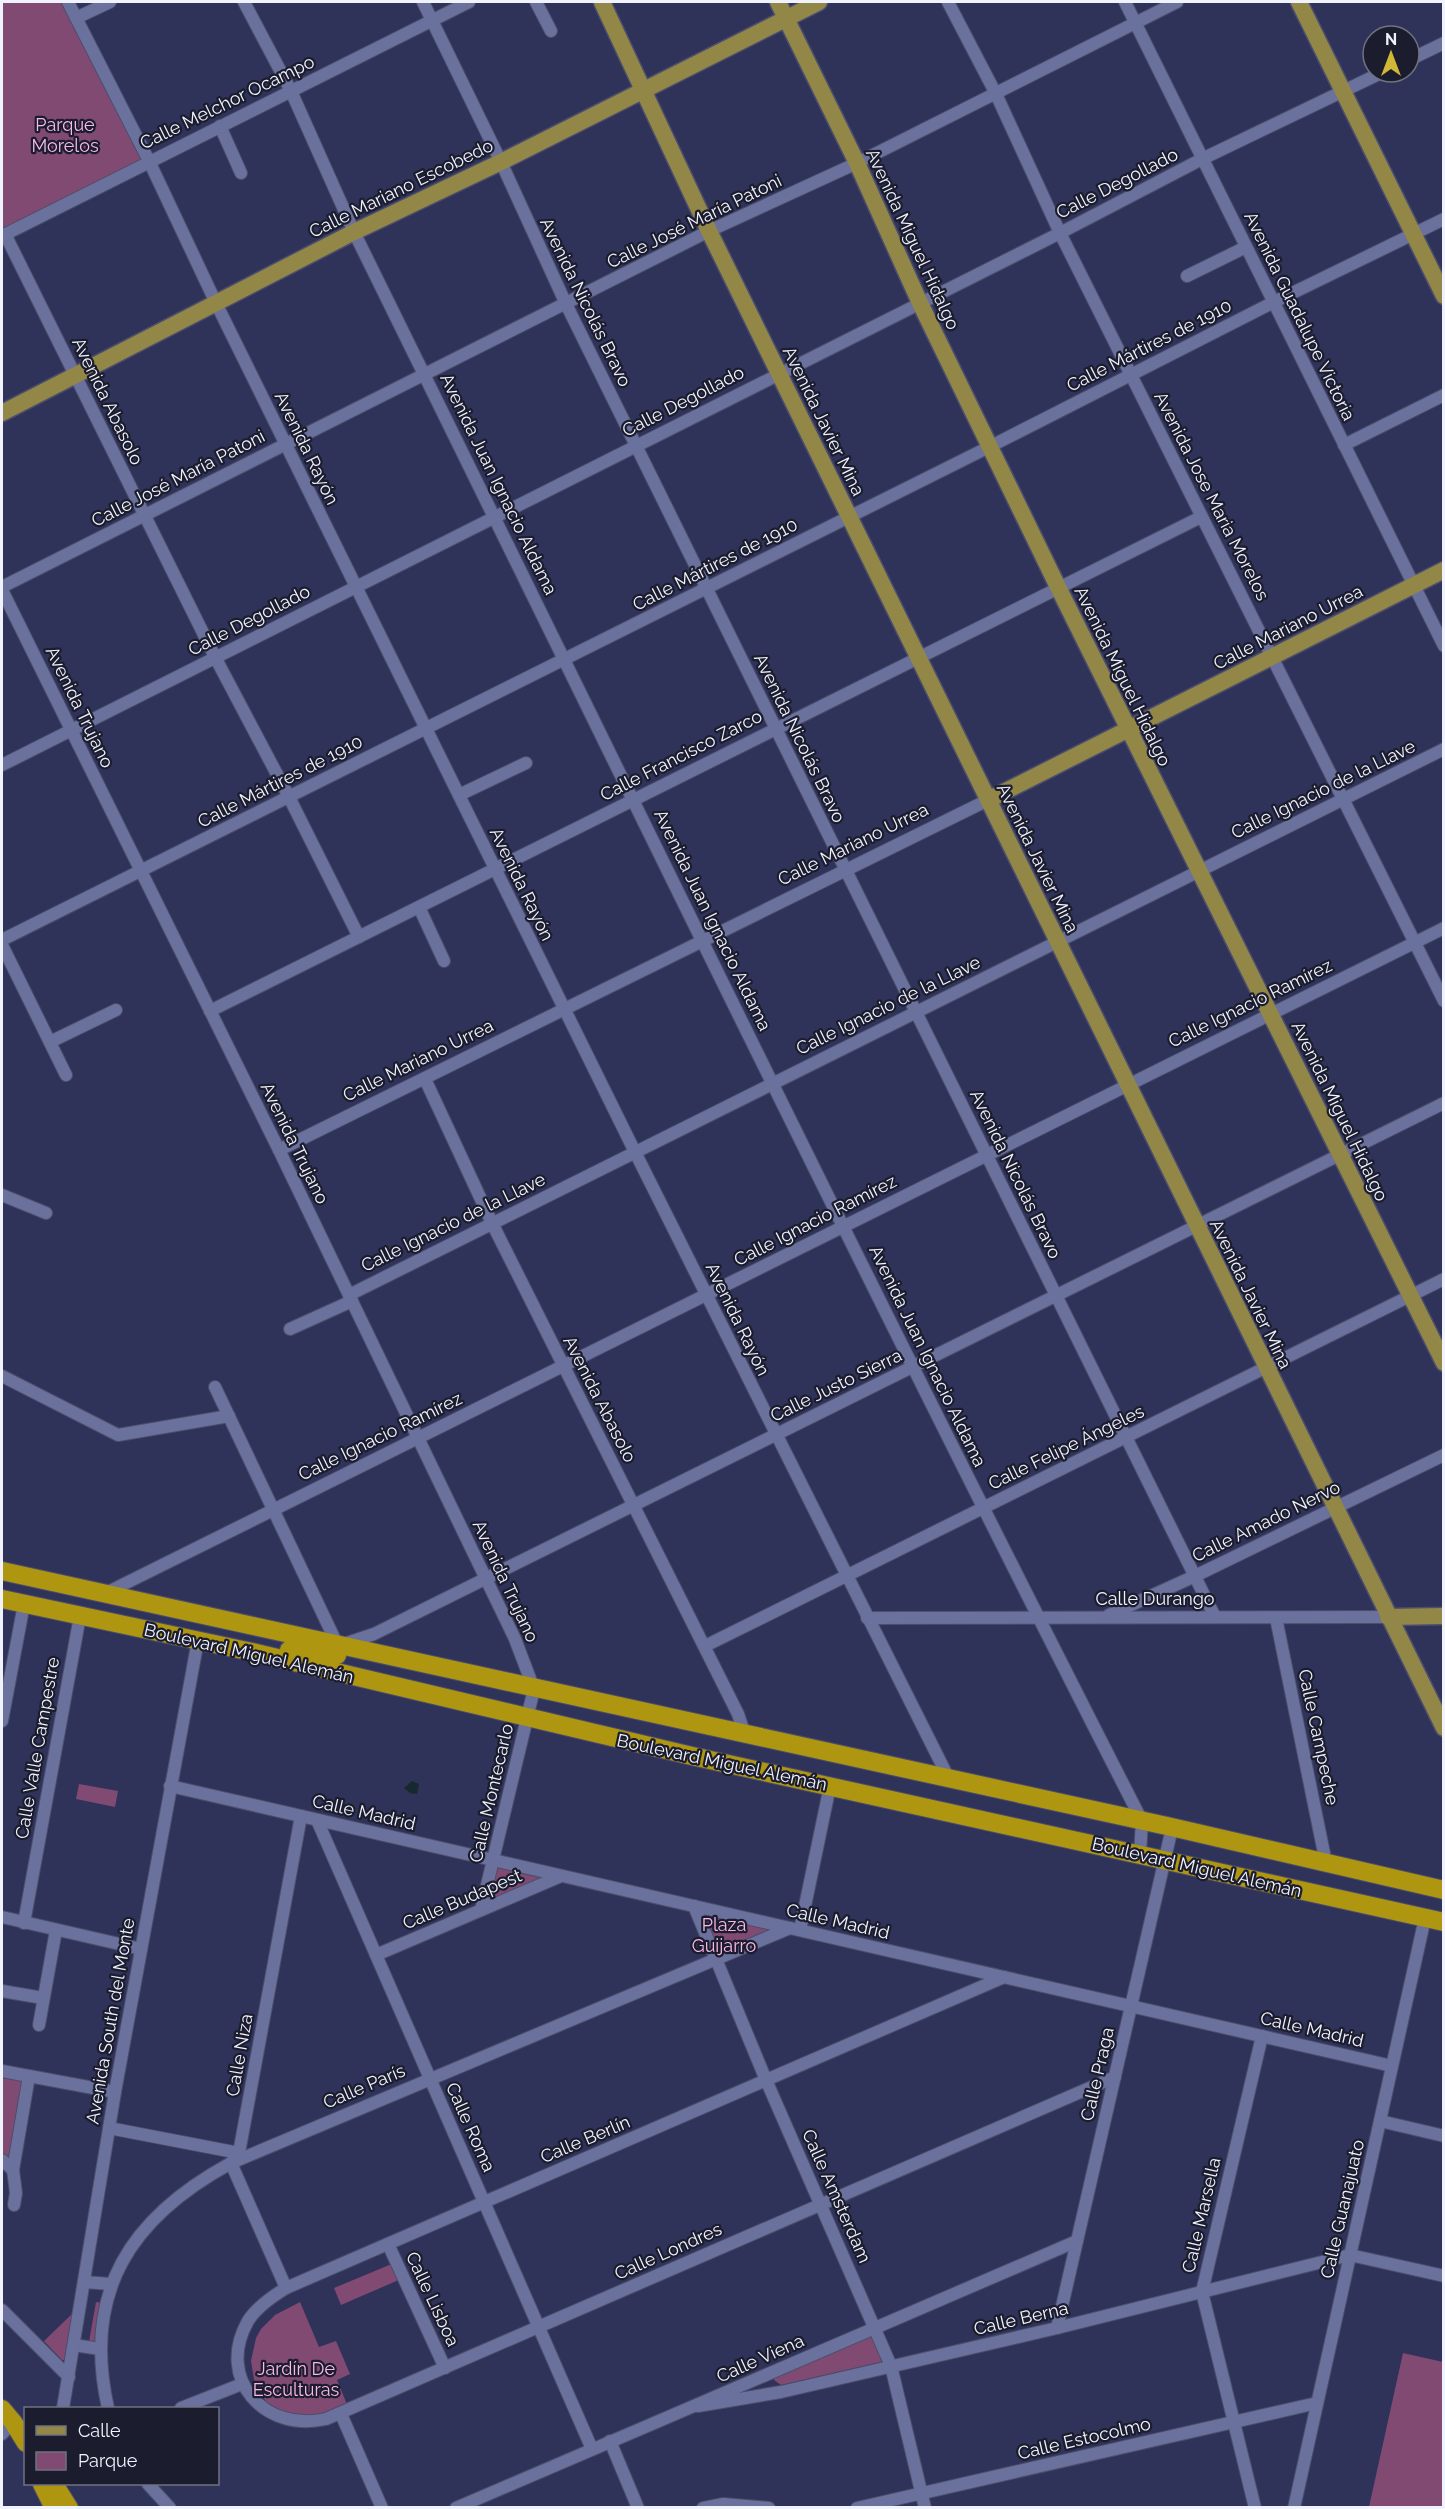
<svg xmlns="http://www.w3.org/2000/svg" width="1445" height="2509" viewBox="0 0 1445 2509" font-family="Raleway,sans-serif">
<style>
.green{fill:#814a73}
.water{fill:#16292e}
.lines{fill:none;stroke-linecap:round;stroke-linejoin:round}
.minor-casing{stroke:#4b4e6c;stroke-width:14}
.major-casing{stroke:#4b4e6c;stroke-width:19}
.highway-casing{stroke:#4b4e6c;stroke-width:20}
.minor{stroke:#6a719c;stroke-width:12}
.major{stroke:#938748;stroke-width:16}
.highway{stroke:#af9610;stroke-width:18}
.labels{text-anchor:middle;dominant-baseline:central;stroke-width:4.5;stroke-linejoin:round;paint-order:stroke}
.street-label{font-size:18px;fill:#f0f2fc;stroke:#1b1d2e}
.park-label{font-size:18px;fill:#fab9e8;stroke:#1b1d2e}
</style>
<rect width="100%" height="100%" fill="#2f3359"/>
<!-- green -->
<g class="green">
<path d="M2,2H68L148,161L2,236Z"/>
<path d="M79,1784L118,1791L115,1807L76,1799Z"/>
<path d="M497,1863L567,1879L485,1911Z"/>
<path d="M694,1908L784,1930L713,1960Z"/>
<path d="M2,2078L28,2082L12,2162L2,2152Z"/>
<path d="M394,2263L401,2279L341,2305L334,2288Z"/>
<path d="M96,2302L110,2304L104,2344L89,2342Z"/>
<path d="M300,2302L319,2347L336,2341L350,2374L337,2380L350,2412L301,2422L269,2406L255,2385L251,2361L256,2338L261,2329L275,2315Z"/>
<path d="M74,2312L65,2360H62L44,2341Z"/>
<path d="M868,2335L873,2337L882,2360L881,2362L781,2385L774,2380V2377Z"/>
<path d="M1403,2353L1443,2362V2507H1369Z"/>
</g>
<!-- water -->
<path class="water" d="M412,1781L419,1784L417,1794L410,1793L404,1788Z"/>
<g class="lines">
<!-- minor casing -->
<g class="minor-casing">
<g id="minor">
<path d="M68,2L149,161L216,303L635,1152L949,1779"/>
<path d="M244,2L291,91L354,232C615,762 873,1295 1142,1821L1140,1854"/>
<path d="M423,2L501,162L566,304L1215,1617"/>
<path d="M536,2L551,31"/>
<path d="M948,2L996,94L1060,233L1444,1001"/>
<path d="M1125,2L1444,646"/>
<path d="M76,18L110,2"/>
<path d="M1409,60L1444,43"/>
<path d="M220,126L241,173"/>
<path d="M5,234L215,657L289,797L359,937"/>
<path d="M2,236L469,2"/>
<path d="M1187,276L1246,247"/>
<path d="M1344,445L1444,395"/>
<path d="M2,587L709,231L857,163L1177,2"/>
<path d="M2,590L279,1150L515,1639L534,1689L481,1910"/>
<path d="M2,765L1060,233L1202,159L1383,72"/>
<path d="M459,795L526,763"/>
<path d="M419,907L444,961"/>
<path d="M2,940L991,446L1272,303L1444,219"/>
<path d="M2,945L66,1075"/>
<path d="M210,1011L1201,517"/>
<path d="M50,1042L116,1010"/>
<path d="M425,1079L492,1223L738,1714L745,1735"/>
<path d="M279,1150L988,800"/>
<path d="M2,1195L46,1213"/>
<path d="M349,1295L1444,749"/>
<path d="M290,1329L352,1301"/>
<path d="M2,1376L118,1435L229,1416"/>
<path d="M215,1387L338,1646L374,1634L1444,1103"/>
<path d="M106,1593L1444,928"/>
<path d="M1109,1615L1195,1576L1444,1455"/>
<path d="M867,1618L1388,1617"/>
<path d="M1276,1618L1326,1863"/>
<path d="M705,1646L1444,1279"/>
<path d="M2,1721L24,1604"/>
<path d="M170,1786L1392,2066"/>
<path d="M317,1820L592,2449"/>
<path d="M694,1906L766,2080L891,2366L925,2508"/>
<path d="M2,1917L141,1949"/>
<path d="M24,1923L80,1616"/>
<path d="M800,1930L830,1786"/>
<path d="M376,1955L561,1876"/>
<path d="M1004,1977L286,2288C273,2296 256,2308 248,2321C215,2379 265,2433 326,2419L1115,2077"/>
<path d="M2,1991L43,1998"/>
<path d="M39,2025L56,1930"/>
<path d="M2,2071L115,2092"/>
<path d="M1380,2121L1444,2136"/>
<path d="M109,2128L239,2153"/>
<path d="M2,2160L13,2170"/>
<path d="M14,2205L16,2193L13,2170L29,2076"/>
<path d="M388,2244L445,2368"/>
<path d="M84,2282L111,2284"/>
<path d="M286,2288L231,2163L239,2153L301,1816"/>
<path d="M2,2310L69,2377"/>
<path d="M1057,2328L1172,1828"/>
<path d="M74,2345L100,2349"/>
<path d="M698,2406L781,2392L1057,2328L1350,2255L1444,2276"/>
<path d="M63,2408L115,2092L198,1640"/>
<path d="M108,2408C82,2292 130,2218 231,2163L790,1928"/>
<path d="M181,2408L242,2384"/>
<path d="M341,2414L382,2508"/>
<path d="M2,2434L13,2422"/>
<path d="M610,2441L638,2508"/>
<path d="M148,2484L170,2508"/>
<path d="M456,2508C663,2419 870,2331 1077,2241"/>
<path d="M703,2508L723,2504L769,2508"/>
<path d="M857,2508L1317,2403"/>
<path d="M1255,2508L1202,2292L1262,2036"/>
<path d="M1294,2508L1425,1918"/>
</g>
</g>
<!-- major casing -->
<g class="major-casing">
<g id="major">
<path d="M602,2L709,231L1444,1728"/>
<path d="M778,2L857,163L920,303L1058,587L1444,1363"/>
<path d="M1299,2L1444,296"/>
<path d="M2,413L354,232L501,162L819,2"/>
<path d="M988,800L1444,570"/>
<path d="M1388,1617L1444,1616"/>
</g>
</g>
<!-- highway casing -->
<g class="highway-casing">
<g id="highway">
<path d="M2,1571L1167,1826L1444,1890"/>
<path d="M2,1599L252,1652L692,1756L1444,1922"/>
<path d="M289,1650L329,1657L337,1655L338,1646"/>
<path d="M2,2409L13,2422L26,2443"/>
<path d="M42,2484L54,2508"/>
<path d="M54,2484L69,2508"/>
</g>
</g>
<!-- minor -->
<use href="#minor" class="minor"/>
<!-- major -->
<use href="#major" class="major"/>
<!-- highway -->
<use href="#highway" class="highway"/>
</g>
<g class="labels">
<!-- street labels -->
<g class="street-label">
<text transform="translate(227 102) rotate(-26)">Calle Melchor Ocampo</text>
<text transform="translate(1117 183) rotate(-27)">Calle Degollado</text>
<text transform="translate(401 188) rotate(-26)">Calle Mariano Escobedo</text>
<text transform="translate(694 221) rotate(-26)">Calle José María Patoni</text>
<text transform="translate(913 239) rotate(65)">Avenida Miguel Hidalgo</text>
<text transform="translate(586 302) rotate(64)">Avenida Nicolás Bravo</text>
<text transform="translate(1300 316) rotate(64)">Avenida Guadalupe Victoria</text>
<text transform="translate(1149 345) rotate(-27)">Calle Mártires de 1910</text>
<text transform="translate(108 401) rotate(64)">Avenida Abasolo</text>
<text transform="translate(683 401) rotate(-27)">Calle Degollado</text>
<text transform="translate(824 421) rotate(64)">Avenida Javier Mina</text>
<text transform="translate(307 448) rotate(64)">Avenida Rayón</text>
<text transform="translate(178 478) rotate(-27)">Calle José María Patoni</text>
<text transform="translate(499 484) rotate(64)">Avenida Juan Ignacio Aldama</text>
<text transform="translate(1212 496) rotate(63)">Avenida Jose Maria Morelos</text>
<text transform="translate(715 564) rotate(-27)">Calle Mártires de 1910</text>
<text transform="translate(249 620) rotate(-27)">Calle Degollado</text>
<text transform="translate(1288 627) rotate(-27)">Calle Mariano Urrea</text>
<text transform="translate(1123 676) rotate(64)">Avenida Miguel Hidalgo</text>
<text transform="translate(80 707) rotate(64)">Avenida Trujano</text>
<text transform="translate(800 738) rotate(64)">Avenida Nicolás Bravo</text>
<text transform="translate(681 755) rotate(-27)">Calle Francisco Zarco</text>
<text transform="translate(280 781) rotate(-27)">Calle Mártires de 1910</text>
<text transform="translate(1323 789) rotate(-26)">Calle Ignacio de la Llave</text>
<text transform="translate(853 844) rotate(-26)">Calle Mariano Urrea</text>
<text transform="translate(1038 858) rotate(64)">Avenida Javier Mina</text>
<text transform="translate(522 884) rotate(64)">Avenida Rayón</text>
<text transform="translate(713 920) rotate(64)">Avenida Juan Ignacio Aldama</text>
<text transform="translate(1250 1003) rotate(-26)">Calle Ignacio Ramírez</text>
<text transform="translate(888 1005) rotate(-26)">Calle Ignacio de la Llave</text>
<text transform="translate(418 1060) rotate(-26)">Calle Mariano Urrea</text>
<text transform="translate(1340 1111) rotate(64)">Avenida Miguel Hidalgo</text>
<text transform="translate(295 1143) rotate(64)">Avenida Trujano</text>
<text transform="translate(1016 1174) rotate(64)">Avenida Nicolás Bravo</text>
<text transform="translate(815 1220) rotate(-27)">Calle Ignacio Ramírez</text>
<text transform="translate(453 1222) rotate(-26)">Calle Ignacio de la Llave</text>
<text transform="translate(1251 1294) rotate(64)">Avenida Javier Mina</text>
<text transform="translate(738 1319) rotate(64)">Avenida Rayón</text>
<text transform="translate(928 1356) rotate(64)">Avenida Juan Ignacio Aldama</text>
<text transform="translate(836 1385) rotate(-26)">Calle Justo Sierra</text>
<text transform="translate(600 1399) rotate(63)">Avenida Abasolo</text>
<text transform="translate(380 1436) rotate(-26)">Calle Ignacio Ramírez</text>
<text transform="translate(1066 1447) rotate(-26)">Calle Felipe Ángeles</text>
<text transform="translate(1266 1521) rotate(-26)">Calle Amado Nervo</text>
<text transform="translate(506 1581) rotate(65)">Avenida Trujano</text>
<text x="1155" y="1598">Calle Durango</text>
<text transform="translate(249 1653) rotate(13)">Boulevard Miguel Alemán</text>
<text transform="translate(1319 1737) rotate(78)">Calle Campeche</text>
<text transform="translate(37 1748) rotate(-80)">Calle Valle Campestre</text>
<text transform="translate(722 1762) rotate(12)">Boulevard Miguel Alemán</text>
<text transform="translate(491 1793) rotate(-77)">Calle Montecarlo</text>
<text transform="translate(364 1812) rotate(13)">Calle Madrid</text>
<text transform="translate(1197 1867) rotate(13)">Boulevard Miguel Alemán</text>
<text transform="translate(462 1899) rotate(-23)">Calle Budapest</text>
<text transform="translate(838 1921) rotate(13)">Calle Madrid</text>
<text transform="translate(110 2021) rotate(-80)">Avenida South del Monte</text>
<text transform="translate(1312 2029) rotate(13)">Calle Madrid</text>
<text transform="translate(239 2055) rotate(-80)">Calle Niza</text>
<text transform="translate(1097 2074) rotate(-77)">Calle Praga</text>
<text transform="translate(364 2086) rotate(-23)">Calle París</text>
<text transform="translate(471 2127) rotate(66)">Calle Roma</text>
<text transform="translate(585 2139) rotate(-23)">Calle Berlín</text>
<text transform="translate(837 2196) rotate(66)">Calle Amsterdam</text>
<text transform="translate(1342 2209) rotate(-77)">Calle Guanajuato</text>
<text transform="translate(1201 2215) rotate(-77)">Calle Marsella</text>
<text transform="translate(668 2251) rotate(-24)">Calle Londres</text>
<text transform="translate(433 2299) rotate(65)">Calle Lisboa</text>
<text transform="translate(1021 2318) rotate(-13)">Calle Berna</text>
<text transform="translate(760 2358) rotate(-24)">Calle Viena</text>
<text transform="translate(1084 2438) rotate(-13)">Calle Estocolmo</text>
</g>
<!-- park labels -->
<g class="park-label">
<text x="65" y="124">Parque<tspan x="65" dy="21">Morelos</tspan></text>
<text x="724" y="1924">Plaza<tspan x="724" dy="21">Guijarro</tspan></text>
<text x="296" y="2368">Jardín De<tspan x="296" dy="21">Esculturas</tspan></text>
</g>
</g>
<!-- border -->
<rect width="1445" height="2509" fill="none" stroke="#f0f2fc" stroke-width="6"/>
<!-- legend -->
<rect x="24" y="2407" width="195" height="78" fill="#1b1d2e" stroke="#707280" stroke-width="1.5"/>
<rect x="36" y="2426" width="30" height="9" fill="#938748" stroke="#707280" stroke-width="1.5"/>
<text x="78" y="2437" font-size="18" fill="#f0f2fc">Calle</text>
<rect x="36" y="2452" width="30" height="18" fill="#814a73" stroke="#707280" stroke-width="1.5"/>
<text x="78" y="2467" font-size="18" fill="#f0f2fc">Parque</text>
<!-- north arrow -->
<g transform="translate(1391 54)"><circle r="28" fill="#1b1d2e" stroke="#707280" stroke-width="1.5"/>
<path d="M0-4.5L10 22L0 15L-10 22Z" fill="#d1b736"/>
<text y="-9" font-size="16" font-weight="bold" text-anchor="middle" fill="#f0f2fc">N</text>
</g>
</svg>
